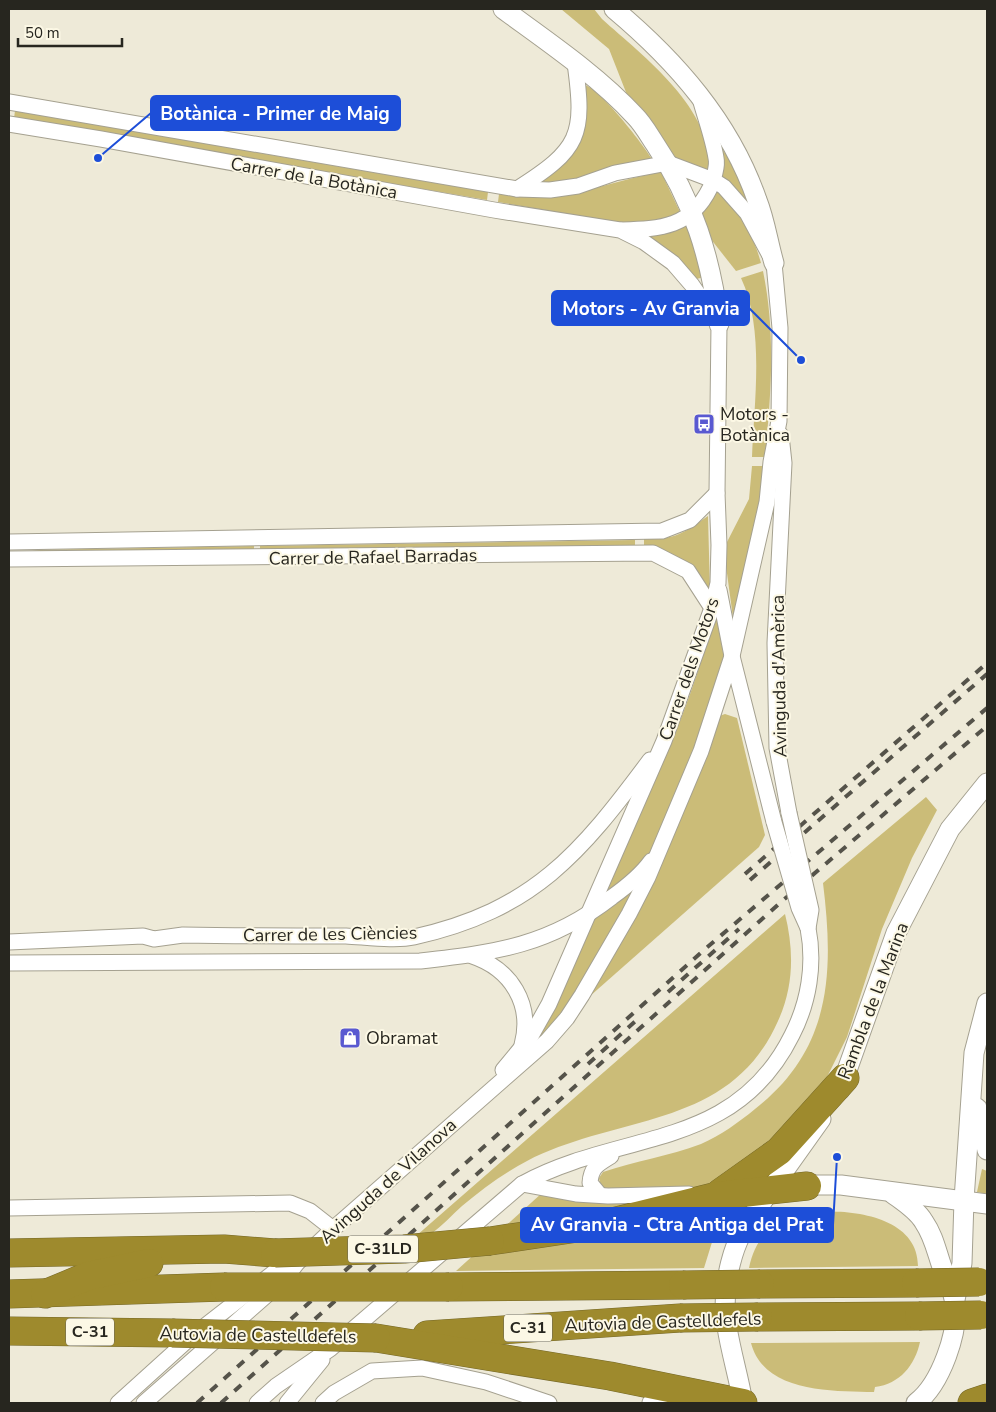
<svg xmlns="http://www.w3.org/2000/svg" width="996" height="1412" viewBox="0 0 996 1412" font-family="'Nunito Sans',sans-serif">
<style>
.green{fill:#cbbc78}
.lines{fill:none;stroke-linecap:round;stroke-linejoin:round}
.minor-casing{stroke:#a5a190;stroke-width:17}
.tertiary-casing{stroke:#a5a190;stroke-width:21}
.motorway-casing{stroke:#746728;stroke-width:29}
.minor{stroke:#fff;stroke-width:15}
.tertiary{stroke:#fff;stroke-width:19}
.motorway{stroke:#9e8a2d;stroke-width:28}
.rail{stroke:#55534a;stroke-width:4;stroke-dasharray:9 9;stroke-linecap:butt}
.minor-bridge-casing{stroke:#a5a190;stroke-width:17;stroke-linecap:butt}
.motorway-bridge-casing{stroke:#746728;stroke-width:29;stroke-linecap:butt}
.minor-bridge{stroke:#fff;stroke-width:15}
.motorway-bridge{stroke:#9e8a2d;stroke-width:28}
.labels{text-anchor:middle;dominant-baseline:central;stroke-width:4;stroke-linejoin:round;paint-order:stroke}
.shield{fill:#fcf8e5;stroke:#67655a;stroke-width:1}
.shield-label{font-size:16px;font-weight:bold;fill:#27261f}
.street-label{font-size:18px;fill:#27261f;stroke:#fcf8e5}
.poi-label{font-size:18px;fill:#27261f;stroke:#fcf8e5;text-anchor:start}
.leader{fill:none;stroke:#1d4ed8;stroke-width:2}
.callout-dot{fill:#1d4ed8;stroke:#fcf8e5;stroke-width:2}
.callout{fill:#1d4ed8;stroke:#1d4ed8;stroke-width:2}
.callout-label{font-size:19px;text-anchor:middle;font-weight:bold;fill:#fff}
</style>
<rect width="100%" height="100%" fill="#eeead8"/>
<!-- green -->
<g class="green">
<path d="M561,9H594L602,19C643,56 715,110 709,171L674,163L631,105L609,49Z"/>
<path d="M584,85C598,86 643,144 652,159L575,181L536,184C578,161 592,131 584,85Z"/>
<path d="M15,111L488,192L487,200L62,127L14,118Z"/>
<path d="M720,146L733,164L750,206L719,174Z"/>
<path d="M661,172L681,214L639,226L498,202L499,194C515,196 530,198 546,197C585,193 622,179 661,172Z"/>
<path d="M715,190C738,199 755,241 761,263L736,271L710,238L700,216Z"/>
<path d="M687,224L704,277L693,280L644,237L668,233Z"/>
<path d="M763,271C776,334 771,394 765,457H752C754,402 765,329 741,278Z"/>
<path d="M752,466H764L758,509L734,625L726,566V544L749,499Z"/>
<path d="M708,516L710,592C690,569 676,550 644,547V539C678,539 681,534 708,516Z"/>
<path d="M635,540V547L260,553V546Z"/>
<path d="M254,546V553L74,555L32,550Z"/>
<path d="M714,614H716L725,663L696,750L648,857L601,900C642,806 691,714 714,614Z"/>
<path d="M725,714L737,718L765,835L759,847L581,1004L719,716Z"/>
<path d="M926,797L937,810L912,858L882,929L847,1037L826,1079L799,1120L727,1179L705,1186L673,1189L615,1191L601,1188L599,1178L603,1172C635,1161 669,1156 701,1144C721,1135 738,1123 755,1109C832,1049 834,972 823,883Z"/>
<path d="M641,880L570,1006L527,1053L591,920Z"/>
<path d="M785,914C794,950 794,986 778,1021C730,1130 617,1114 527,1161C504,1173 482,1189 462,1206C452,1215 442,1226 431,1234C427,1237 421,1236 416,1236Z"/>
<path d="M982,1169L987,1171V1194L977,1192Z"/>
<path d="M542,1193L679,1197L501,1230Z"/>
<path d="M726,1208L713,1239L704,1268L456,1271L477,1252Z"/>
<path d="M797,1210L799,1214C838,1207 918,1212 918,1266L749,1268C755,1239 771,1222 797,1210Z"/>
<path d="M920,1342C915,1365 900,1384 875,1387L874,1392C833,1391 764,1393 751,1343Z"/>
</g>
<g class="lines">
<!-- minor casing -->
<g class="minor-casing">
<g id="minor">
<path d="M9,102L517,189L550,190L578,186L615,173L668,163L713,180L724,187L747,213L774,263L780,328L779,421L771,462L767,502L732,656L701,751L648,877L629,914L582,995L567,1018L547,1041L333,1229L297,1263L286,1278L144,1403"/>
<path d="M9,124L101,139L494,210L620,230L644,242L673,263L692,285L719,324L717,493L719,545L718,583L712,608L664,741L549,1004L531,1036L503,1070"/>
<path d="M517,189C580,149 585,136 575,63"/>
<path d="M622,230C661,229 691,227 710,188C713,180 718,167 716,158C713,139 706,120 701,102"/>
<path d="M781,435L784,463L775,643L777,748L789,813"/>
<path d="M9,542L662,531L690,520L717,493"/>
<path d="M9,559L653,553L688,571L712,608"/>
<path d="M719,590L732,656L774,822"/>
<path d="M9,942L143,936L154,939L183,935C237,936 292,936 346,936C366,937 396,941 414,937C534,910 580,854 650,760"/>
<path d="M472,956C511,969 533,1004 522,1045"/>
<path d="M9,963L420,961C497,952 549,946 612,897C626,887 641,875 651,861"/>
<path d="M522,1184L576,1194L608,1196L689,1194"/>
<path d="M600,1195L590,1183C591,1167 598,1164 611,1156"/>
<path d="M9,1208L290,1203L310,1211L333,1229"/>
<path d="M118,1403L191,1337L277,1270L297,1263"/>
<path d="M257,1403L276,1386L330,1349L522,1184C620,1130 734,1152 792,1035C809,1002 815,964 808,928"/>
<path d="M287,1403L322,1360"/>
<path d="M323,1403L334,1393L372,1371L422,1368L486,1382L549,1403"/>
</g>
</g>
<!-- tertiary casing -->
<g class="tertiary-casing">
<g id="tertiary">
<path d="M503,9C548,42 597,75 635,116C643,124 649,135 655,144C693,200 711,258 719,324"/>
<path d="M614,9C676,61 730,122 757,200C765,220 768,242 774,263"/>
<path d="M840,1090L896,933L950,829L987,783"/>
<path d="M977,1108L987,1150"/>
<path d="M795,1189L814,1185H841L987,1204"/>
<path d="M893,1194C904,1202 917,1210 924,1222C933,1235 936,1249 941,1264C945,1276 952,1287 954,1299C961,1330 940,1385 916,1403"/>
<path d="M752,1216L821,1119"/>
<path d="M955,1300L962,1263L964,1200L974,1053L987,1003"/>
<path d="M652,1403L684,1393"/>
<path d="M743,1403C739,1378 731,1353 727,1327C721,1290 731,1234 761,1208"/>
</g>
</g>
<!-- motorway casing -->
<g class="motorway-casing">
<g id="motorway">
<path d="M720,1193L779,1151L845,1078"/>
<path d="M490,1241L604,1224L717,1196L807,1186"/>
<path d="M9,1253L224,1249L275,1253"/>
<path d="M760,1284L916,1283"/>
<path d="M449,1287L683,1285"/>
<path d="M9,1294L224,1287"/>
<path d="M45,1294L88,1276L149,1263"/>
<path d="M758,1317L919,1316"/>
<path d="M9,1331L172,1333"/>
<path d="M427,1335L680,1318"/>
<path d="M376,1338L610,1376L743,1403"/>
<path d="M972,1403L987,1398"/>
</g>
</g>
<!-- minor -->
<use href="#minor" class="minor"/>
<!-- tertiary -->
<use href="#tertiary" class="tertiary"/>
<!-- motorway -->
<use href="#motorway" class="motorway"/>
<!-- rail -->
<g class="rail">
<path d="M745,874L987,663"/>
<path d="M750,880L987,674"/>
<path d="M668,992L739,929"/>
<path d="M588,1064L640,1017"/>
<path d="M197,1403L704,950L987,708"/>
<path d="M221,1403L781,902L987,726"/>
</g>
<!-- minor-bridge casing -->
<g class="minor-bridge-casing">
<g id="minor-bridge">
<path d="M789,813L811,910L808,928"/>
<path d="M774,822L799,908L808,928"/>
</g>
</g>
<!-- motorway-bridge casing -->
<g class="motorway-bridge-casing">
<g id="motorway-bridge">
<path d="M275,1253L404,1249L490,1241"/>
<path d="M916,1283L979,1282"/>
<path d="M683,1285L760,1284"/>
<path d="M224,1287H449"/>
<path d="M919,1316L981,1315"/>
<path d="M680,1318L758,1317"/>
<path d="M172,1333L376,1338"/>
</g>
</g>
<!-- minor-bridge -->
<use href="#minor-bridge" class="minor-bridge"/>
<!-- motorway-bridge -->
<use href="#motorway-bridge" class="motorway-bridge"/>
</g>
<!-- icons -->
<defs>
<g id="bus-square" transform="scale(1.125)"><rect x="-9" y="-9" width="18" height="18" rx="4" fill="#5959d1" stroke="#fcf8e5"/><path d="M-5-6H5V4H4V6H2V4H-2V6H-4V4H-5ZM-3.5-4V0h7V-4ZM-3.5 1.2v1.5H-2V1.2ZM2 1.2v1.5H3.5V1.2Z" fill="#fff"/></g>
<g id="shop-square" transform="scale(1.125)"><rect x="-9" y="-9" width="18" height="18" rx="4" fill="#5959d1" stroke="#fcf8e5"/><path d="M-5-2.5h2.3a2.7 3.5 0 0 1 5.4 0H5L5.5 6h-11ZM-1.5-2.5h3a1.5 2.3 0 0 0-3 0Z" fill="#fff"/></g>
</defs>
<g fill-rule="evenodd">
<use href="#bus-square" x="704" y="424"/>
<use href="#shop-square" x="350" y="1038"/>
</g>
<g class="labels">
<!-- shield labels -->
<g class="shield">
<rect x="348" y="1235.5" width="70" height="27" rx="4"/>
<rect x="504" y="1314.5" width="48" height="27" rx="4"/>
<rect x="66" y="1318.5" width="48" height="27" rx="4"/>
</g>
<g class="shield-label">
<text x="383" y="1249">C-31LD</text>
<text x="528" y="1328">C-31</text>
<text x="90" y="1332">C-31</text>
</g>
<!-- street labels -->
<g class="street-label">
<text transform="translate(314 178) rotate(10)">Carrer de la Botànica</text>
<text transform="translate(373 557) rotate(-1)">Carrer de Rafael Barradas</text>
<text transform="translate(689 669) rotate(-71)">Carrer dels Motors</text>
<text transform="translate(779 676) rotate(-91)">Avinguda d'Amèrica</text>
<text transform="translate(330 934) rotate(-1)">Carrer de les Ciències</text>
<text transform="translate(873 1001) rotate(-69)">Rambla de la Marina</text>
<text transform="translate(388 1181) rotate(-42)">Avinguda de Vilanova</text>
<text transform="translate(663 1322) rotate(-2)">Autovia de Castelldefels</text>
<text transform="translate(258 1335) rotate(1)">Autovia de Castelldefels</text>
</g>
<!-- poi labels -->
<g class="poi-label">
<text x="720" y="414">Motors -<tspan x="720" dy="21">Botànica</tspan></text>
<text x="366" y="1038">Obramat</text>
</g>
</g>
<!-- callouts -->
<path class="leader" d="M98 158L151 113M801 360L749 308M837 1157L833 1225"/>
<g class="callout-dot">
<circle cx="98" cy="158" r="5"/>
<circle cx="801" cy="360" r="5"/>
<circle cx="837" cy="1157" r="5"/>
</g>
<g class="callout">
<rect x="151" y="96" width="249" height="34" rx="5"/>
<rect x="552" y="291" width="197" height="34" rx="5"/>
<rect x="521" y="1208" width="312" height="34" rx="5"/>
</g>
<g class="callout-label">
<text x="275" y="120">Botànica - Primer de Maig</text>
<text x="651" y="315">Motors - Av Granvia</text>
<text x="677" y="1231">Av Granvia - Ctra Antiga del Prat</text>
</g>
<!-- border -->
<rect width="996" height="1412" fill="none" stroke="#27261f" stroke-width="20"/>
<!-- scale -->
<path d="M18 38v8h104v-8" fill="none" stroke="#27261f" stroke-width="2.5"/>
<text x="25" y="38" font-size="15" fill="#27261f" stroke="#fcf8e5" stroke-width="4" paint-order="stroke">50 m</text>
</svg>
